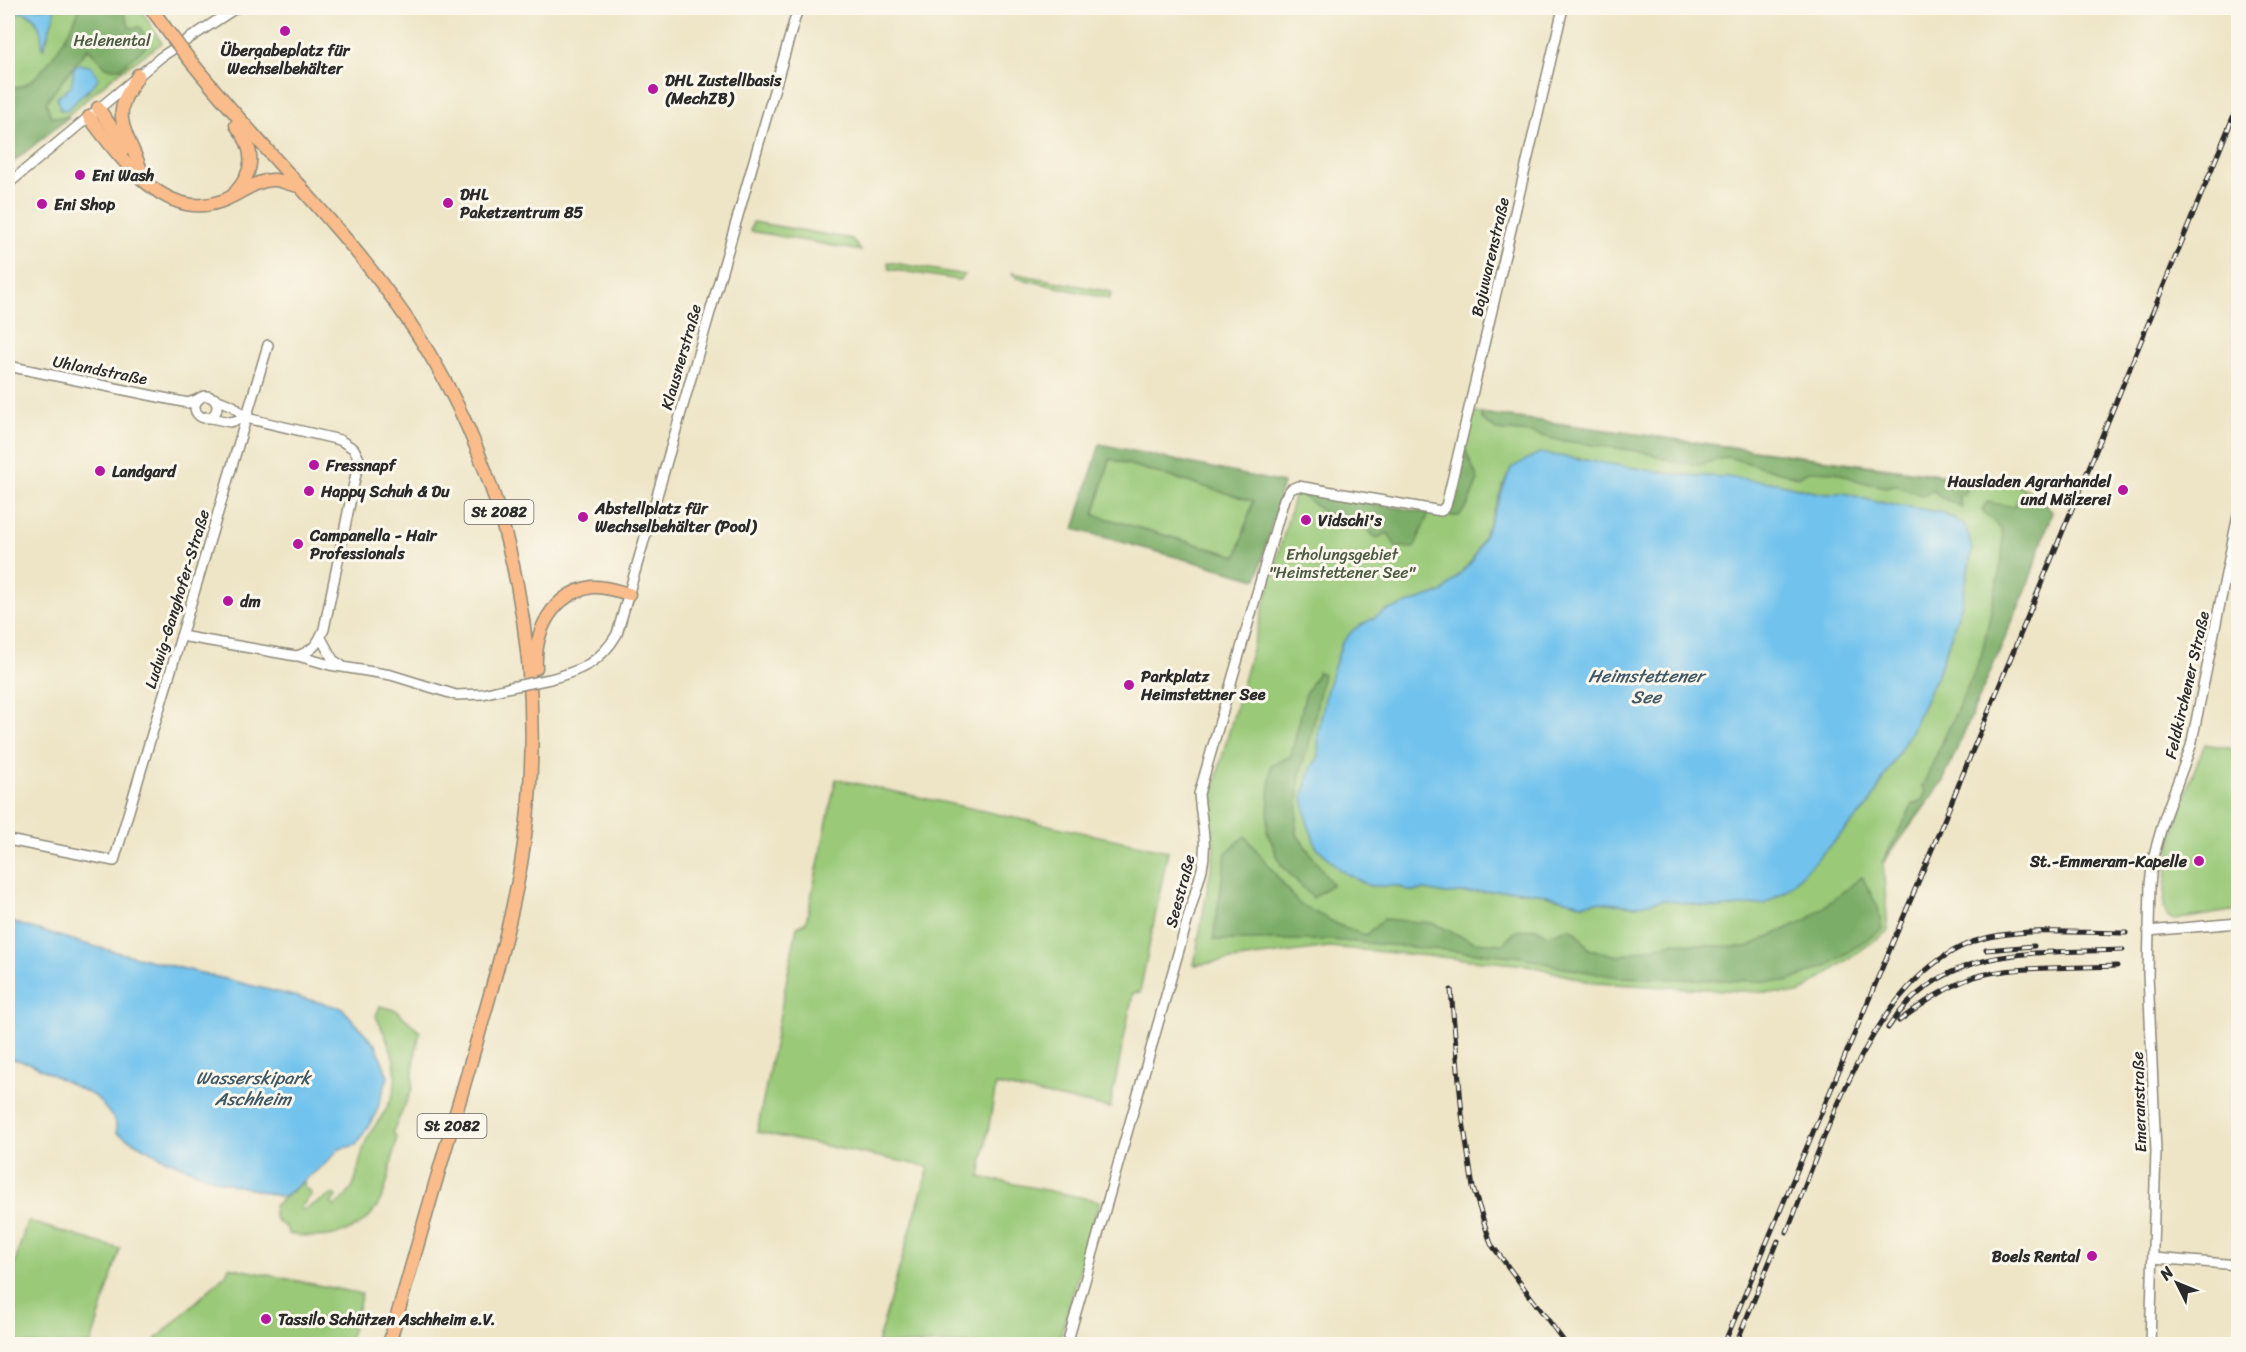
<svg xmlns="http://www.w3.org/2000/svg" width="2246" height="1352" viewBox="0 0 2246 1352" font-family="Sriracha,sans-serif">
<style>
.green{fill:#9ac978;stroke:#627a52;stroke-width:1.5;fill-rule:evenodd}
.forest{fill:#7bad68;stroke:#536c4a;stroke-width:1.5;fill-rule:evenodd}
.water{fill:#71c2ed;stroke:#4e768c;stroke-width:1.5}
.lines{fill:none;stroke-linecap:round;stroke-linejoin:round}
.minor-casing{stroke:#8c8878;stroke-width:12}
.major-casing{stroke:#8c8878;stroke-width:15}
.minor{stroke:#fff;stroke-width:9}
.major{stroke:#f9bc8a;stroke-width:12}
.rail-casing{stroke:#2b2b2b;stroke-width:5}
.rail{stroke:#fbf7ec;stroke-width:3;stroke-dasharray:9;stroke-linecap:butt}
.minor-bridge-casing{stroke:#8c8878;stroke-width:12;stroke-linecap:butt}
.major-bridge-casing{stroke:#8c8878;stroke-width:15;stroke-linecap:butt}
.minor-bridge{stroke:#fff;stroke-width:9}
.major-bridge{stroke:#f9bc8a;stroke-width:12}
.poi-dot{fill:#b5179e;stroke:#fbf7ec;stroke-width:2}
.labels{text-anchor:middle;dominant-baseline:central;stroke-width:6;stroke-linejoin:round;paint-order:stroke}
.shield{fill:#fbf7ec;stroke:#696865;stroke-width:1.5}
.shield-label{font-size:15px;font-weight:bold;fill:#2b2b2b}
.park-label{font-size:16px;fill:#4c5a42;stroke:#fbf7ec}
.poi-label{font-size:16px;font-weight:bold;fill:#2b2b2b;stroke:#fbf7ec;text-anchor:start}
.street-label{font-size:16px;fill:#2b2b2b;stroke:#fbf7ec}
.water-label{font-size:18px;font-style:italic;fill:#405865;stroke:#fbf7ec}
</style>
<rect width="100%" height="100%" fill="#fbf7ec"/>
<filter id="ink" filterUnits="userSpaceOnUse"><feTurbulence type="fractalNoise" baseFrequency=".0167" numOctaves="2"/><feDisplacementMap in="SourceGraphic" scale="12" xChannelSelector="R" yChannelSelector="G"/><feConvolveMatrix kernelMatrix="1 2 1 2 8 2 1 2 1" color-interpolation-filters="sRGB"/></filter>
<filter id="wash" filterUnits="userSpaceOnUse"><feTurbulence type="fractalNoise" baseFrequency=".008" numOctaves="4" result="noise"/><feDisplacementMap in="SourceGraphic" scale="24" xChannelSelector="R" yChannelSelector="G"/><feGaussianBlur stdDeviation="1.35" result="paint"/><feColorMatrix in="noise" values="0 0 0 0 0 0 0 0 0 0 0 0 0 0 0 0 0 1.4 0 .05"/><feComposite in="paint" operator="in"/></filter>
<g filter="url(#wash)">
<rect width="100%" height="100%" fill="#eee5c6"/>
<!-- green -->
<g class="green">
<path d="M54,8H140L162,43L114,76L8,166V16L23,12L33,17L45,38L41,48L47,40ZM73,73L89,91L79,97L68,109L60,110L57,97C68,90 76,87 73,73Z"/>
<path d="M753,222L852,239L861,251L750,231Z"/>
<path d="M888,262L965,275L959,280L889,269Z"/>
<path d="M1012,273L1111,292L1110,299L1017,278Z"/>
<path d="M1473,412L2015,485L2039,494L2052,512L2027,587L1942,783L1883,863L1888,931L1799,994L1594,983L1528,965L1329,947L1194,965L1215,846L1205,828V819L1296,490L1445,516ZM1579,458L1601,465L1700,478L1777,483L1818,493H1844L1876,502L1939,512L1955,519L1965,527L1972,549L1962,603L1940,668L1912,729L1868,806L1785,892L1764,904L1717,908L1664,900L1635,906L1598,902L1582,904L1538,893L1512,890L1446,894L1426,890L1409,891L1398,886L1362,882L1340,870L1316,845L1307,821L1312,767L1319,758L1327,689L1342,643L1427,598L1443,592L1472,561L1490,523L1503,485Z"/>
<path d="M1110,459L1253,501L1237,556L1094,515Z"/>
<path d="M2205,744L2238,750L2237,910L2174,920L2167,916L2164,908C2165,851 2182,797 2205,744Z"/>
<path d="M836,779L1168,851L1140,992L1133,993L1110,1108L996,1085L980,1177L1100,1201L1058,1344H877L929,1167L757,1132L797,927L806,922Z"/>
<path d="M380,1006L396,1010L420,1032L414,1059L412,1089L393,1132L397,1138C392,1157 390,1179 382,1197C365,1236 326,1241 288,1234L287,1228C277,1222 272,1218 274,1206L304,1181L305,1189L310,1191L311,1195L300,1208L303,1210L334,1194L337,1196L331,1203L335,1206C360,1187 355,1174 364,1147C368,1133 378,1123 385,1111C406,1077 392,1049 376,1016Z"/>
<path d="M27,1221L120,1249L91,1344H8V1287Z"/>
<path d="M229,1267L362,1294L348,1344H151L226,1274Z"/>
</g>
<!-- forest -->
<g class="forest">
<path d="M80,8H122L130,28L140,27L149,44L121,68H107L88,48L46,102L51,117H69L8,166V90C13,88 21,87 26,84C48,71 71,30 80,8Z"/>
<path d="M1481,413L1963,479L1970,484L1965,494L1958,495L1962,507L1940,497L1933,490L1923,496L1895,485L1885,487L1862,482L1835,472L1809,471L1797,477L1727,457L1700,465L1675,462L1644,452L1557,440L1531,433L1496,430L1482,419Z"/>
<path d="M1100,444L1283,483L1257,579L1074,529ZM1110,459L1253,501L1237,556L1094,515Z"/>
<path d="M1464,446L1478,480L1468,505L1459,516H1445Z"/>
<path d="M1296,490L1429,513L1414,548L1396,547L1388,533L1376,538L1357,519L1343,526L1338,524Z"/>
<path d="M2022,492L2039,494L2052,512L2027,587L1942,783L1882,863L1913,804L1921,801L1926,793L1922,787L1981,657L2002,559L2003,540L2002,530L1982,510L1987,502L2014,507Z"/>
<path d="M1318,672L1323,674L1311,737L1300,773L1296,833L1332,884L1313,898L1281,865L1267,831L1271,766L1291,756L1306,692Z"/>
<path d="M1245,836L1299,904L1345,928L1366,935L1384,919L1432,923L1474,942L1503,944L1516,931L1537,928L1547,935L1569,928L1576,931L1589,949L1619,956L1675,942L1710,946L1747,947L1808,919L1862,877L1878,907L1882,929L1829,965L1787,982L1618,977L1559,967L1523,957L1330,940H1213L1226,853Z"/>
</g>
<!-- water -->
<g class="water">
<path d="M8,8H54V15L43,50C42,38 41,15 23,12L8,16Z"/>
<path d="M80,64L92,67L98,78L96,82L68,109L61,110L57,97C77,84 70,87 74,67Z"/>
<path d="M1539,453L1680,475L1726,477L1777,483L1818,493H1844L1876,502L1939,512L1955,519L1966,527L1972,549L1962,603L1940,668L1912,729L1868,806L1785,892L1764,904L1717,908L1664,900L1635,906L1598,902L1582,904L1538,893L1512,890L1446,894L1426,890L1409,891L1398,886H1370L1362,882L1340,870L1316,846L1307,821L1303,795L1312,767L1319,757L1318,733L1327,689L1342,643L1354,629L1386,611L1443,592L1472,561L1490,523L1511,468Z"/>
<path d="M8,921L96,947L342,1008L377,1047L388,1077L375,1116L356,1145L339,1149L325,1164L283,1197L219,1181L163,1158L117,1133L115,1120L96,1097L29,1063L8,1058Z"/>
</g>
</g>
<g filter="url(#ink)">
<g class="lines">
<!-- minor casing -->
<g class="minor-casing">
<g id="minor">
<path d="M8,184L161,57L236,8"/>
<path d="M8,366L188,403L199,399"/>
<circle cx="206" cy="407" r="11"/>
<path d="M213,398L233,406L246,418"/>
<path d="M181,636L296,656C312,652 318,644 324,629L359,459L354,449L340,440L246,418L230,422L206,417"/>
<path d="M321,638L333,660L341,665"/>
<path d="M298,656L330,665L391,675L456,695L483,694L511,687"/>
<path d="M550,679C580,671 601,662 617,634L798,8"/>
<path d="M8,840L114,861L268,345"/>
<path d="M2148,931L2238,923"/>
<path d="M2154,1258L2238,1265"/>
<path d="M1067,1344L1202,869C1208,842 1201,821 1199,794L1284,499L1291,489L1298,486L1441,511L1446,506L1563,8"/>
<path d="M2150,1344L2156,1151L2148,975L2150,884L2153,858L2165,816L2191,746L2238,515"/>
</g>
</g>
<!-- major casing -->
<g class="major-casing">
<g id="major">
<path d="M151,8L172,37"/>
<path d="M185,54C263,153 357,237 424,345C515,491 548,674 524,844C514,917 492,987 472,1058C444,1153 416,1249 389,1344"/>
<path d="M138,75C134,84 127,92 124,101C114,127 139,153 143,178"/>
<path d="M98,108L126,148"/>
<path d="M89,117C118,155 163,221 219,202C237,197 255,179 275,180C284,181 292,186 301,186"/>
<path d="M234,194C255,171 256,150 236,125"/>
<path d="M536,668C534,631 552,594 592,587C605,586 617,591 629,594"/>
</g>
</g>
<!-- minor -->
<use href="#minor" class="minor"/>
<!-- major -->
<use href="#major" class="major"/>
<!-- rail casing -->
<g class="rail-casing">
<g id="rail">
<path d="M1986,950L2034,946"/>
<path d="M1451,990L1462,1114L1473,1188L1491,1244L1566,1344"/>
<path d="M1899,1021C1923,1003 1946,987 1974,977C2010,966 2077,968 2117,966"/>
<path d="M1888,1028C1944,943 2033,954 2123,950"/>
<path d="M1787,1232C1826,1137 1876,961 1990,937C2031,928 2083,933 2126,933"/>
<path d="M1724,1344L1935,842L2238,105"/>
<path d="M1736,1344L1778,1241"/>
</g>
</g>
<!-- rail -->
<use href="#rail" class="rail"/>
<!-- minor-bridge casing -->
<g class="minor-bridge-casing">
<path id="minor-bridge" d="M511,687L550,679"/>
</g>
<!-- major-bridge casing -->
<g class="major-bridge-casing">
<path id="major-bridge" d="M172,37L185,54"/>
</g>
<!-- minor-bridge -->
<use href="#minor-bridge" class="minor-bridge"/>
<!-- major-bridge -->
<use href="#major-bridge" class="major-bridge"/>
</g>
</g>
<!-- markers -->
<g class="poi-dot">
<circle cx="285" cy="31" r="6"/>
<circle cx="653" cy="89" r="6"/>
<circle cx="80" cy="175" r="6"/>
<circle cx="448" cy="203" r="6"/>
<circle cx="42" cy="204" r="6"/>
<circle cx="314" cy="465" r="6"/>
<circle cx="100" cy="471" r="6"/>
<circle cx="2123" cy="490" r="6"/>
<circle cx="309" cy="491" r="6"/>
<circle cx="583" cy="517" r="6"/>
<circle cx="1306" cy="520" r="6"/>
<circle cx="298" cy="544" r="6"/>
<circle cx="228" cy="601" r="6"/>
<circle cx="1129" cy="685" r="6"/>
<circle cx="2199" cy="861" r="6"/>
<circle cx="2092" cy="1256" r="6"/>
<circle cx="266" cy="1319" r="6"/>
</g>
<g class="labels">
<!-- shield labels -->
<g class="shield">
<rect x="464.5" y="500" width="69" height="24" rx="4.5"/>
<rect x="417.5" y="1114" width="69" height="24" rx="4.5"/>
</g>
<g class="shield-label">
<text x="499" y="512">St 2082</text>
<text x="452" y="1126">St 2082</text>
</g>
<!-- park labels -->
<g class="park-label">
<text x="112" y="40">Helenental</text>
<text x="1342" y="554">Erholungsgebiet<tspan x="1342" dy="18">"Heimstettener See"</tspan></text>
</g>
<!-- poi labels -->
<g class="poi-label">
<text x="285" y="50" text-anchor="middle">Übergabeplatz für<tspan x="285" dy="18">Wechselbehälter</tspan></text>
<text x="665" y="80">DHL Zustellbasis<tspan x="665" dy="18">(MechZB)</tspan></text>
<text x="92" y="175">Eni Wash</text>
<text x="460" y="194">DHL<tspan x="460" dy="18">Paketzentrum 85</tspan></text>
<text x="54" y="204">Eni Shop</text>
<text x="326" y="465">Fressnapf</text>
<text x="112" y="471">Landgard</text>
<text x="2111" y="481" text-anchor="end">Hausladen Agrarhandel<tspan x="2111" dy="18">und Mälzerei</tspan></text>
<text x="321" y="491">Happy Schuh &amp; Du</text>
<text x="595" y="508">Abstellplatz für<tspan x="595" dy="18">Wechselbehälter (Pool)</tspan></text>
<text x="1318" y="520">Vidschi's</text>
<text x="310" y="535">Campanella - Hair<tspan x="310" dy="18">Professionals</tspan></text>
<text x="240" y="601">dm</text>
<text x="1141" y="676">Parkplatz<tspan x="1141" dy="18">Heimstettner See</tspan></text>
<text x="2187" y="861" text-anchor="end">St.-Emmeram-Kapelle</text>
<text x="2080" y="1256" text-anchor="end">Boels Rental</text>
<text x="278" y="1319">Tassilo Schützen Aschheim e.V.</text>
</g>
<!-- street labels -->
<g class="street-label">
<text transform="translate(1490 257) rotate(-77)">Bajuwarenstraße</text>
<text transform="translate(681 357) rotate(-74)">Klausnerstraße</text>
<text transform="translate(100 370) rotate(11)">Uhlandstraße</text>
<text transform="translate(177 599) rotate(-73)">Ludwig-Ganghofer-Straße</text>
<text transform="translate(2187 685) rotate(-77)">Feldkirchener Straße</text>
<text transform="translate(1180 891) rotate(-75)">Seestraße</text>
<text transform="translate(2139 1102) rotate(-92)">Emeranstraße</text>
</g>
<!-- water labels -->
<g class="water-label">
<text x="1646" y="676">Heimstettener<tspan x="1646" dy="21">See</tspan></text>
<text x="253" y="1078">Wasserskipark<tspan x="253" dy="21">Aschheim</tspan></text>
</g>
</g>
<!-- margin -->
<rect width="2246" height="1352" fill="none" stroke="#fbf7ec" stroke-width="30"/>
<!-- north arrow -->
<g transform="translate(2177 1283) rotate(313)" stroke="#fbf7ec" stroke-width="4.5" paint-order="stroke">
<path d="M0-4.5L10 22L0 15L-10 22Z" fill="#2b2b2b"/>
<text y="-9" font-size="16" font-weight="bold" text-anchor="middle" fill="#2b2b2b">N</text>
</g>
</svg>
